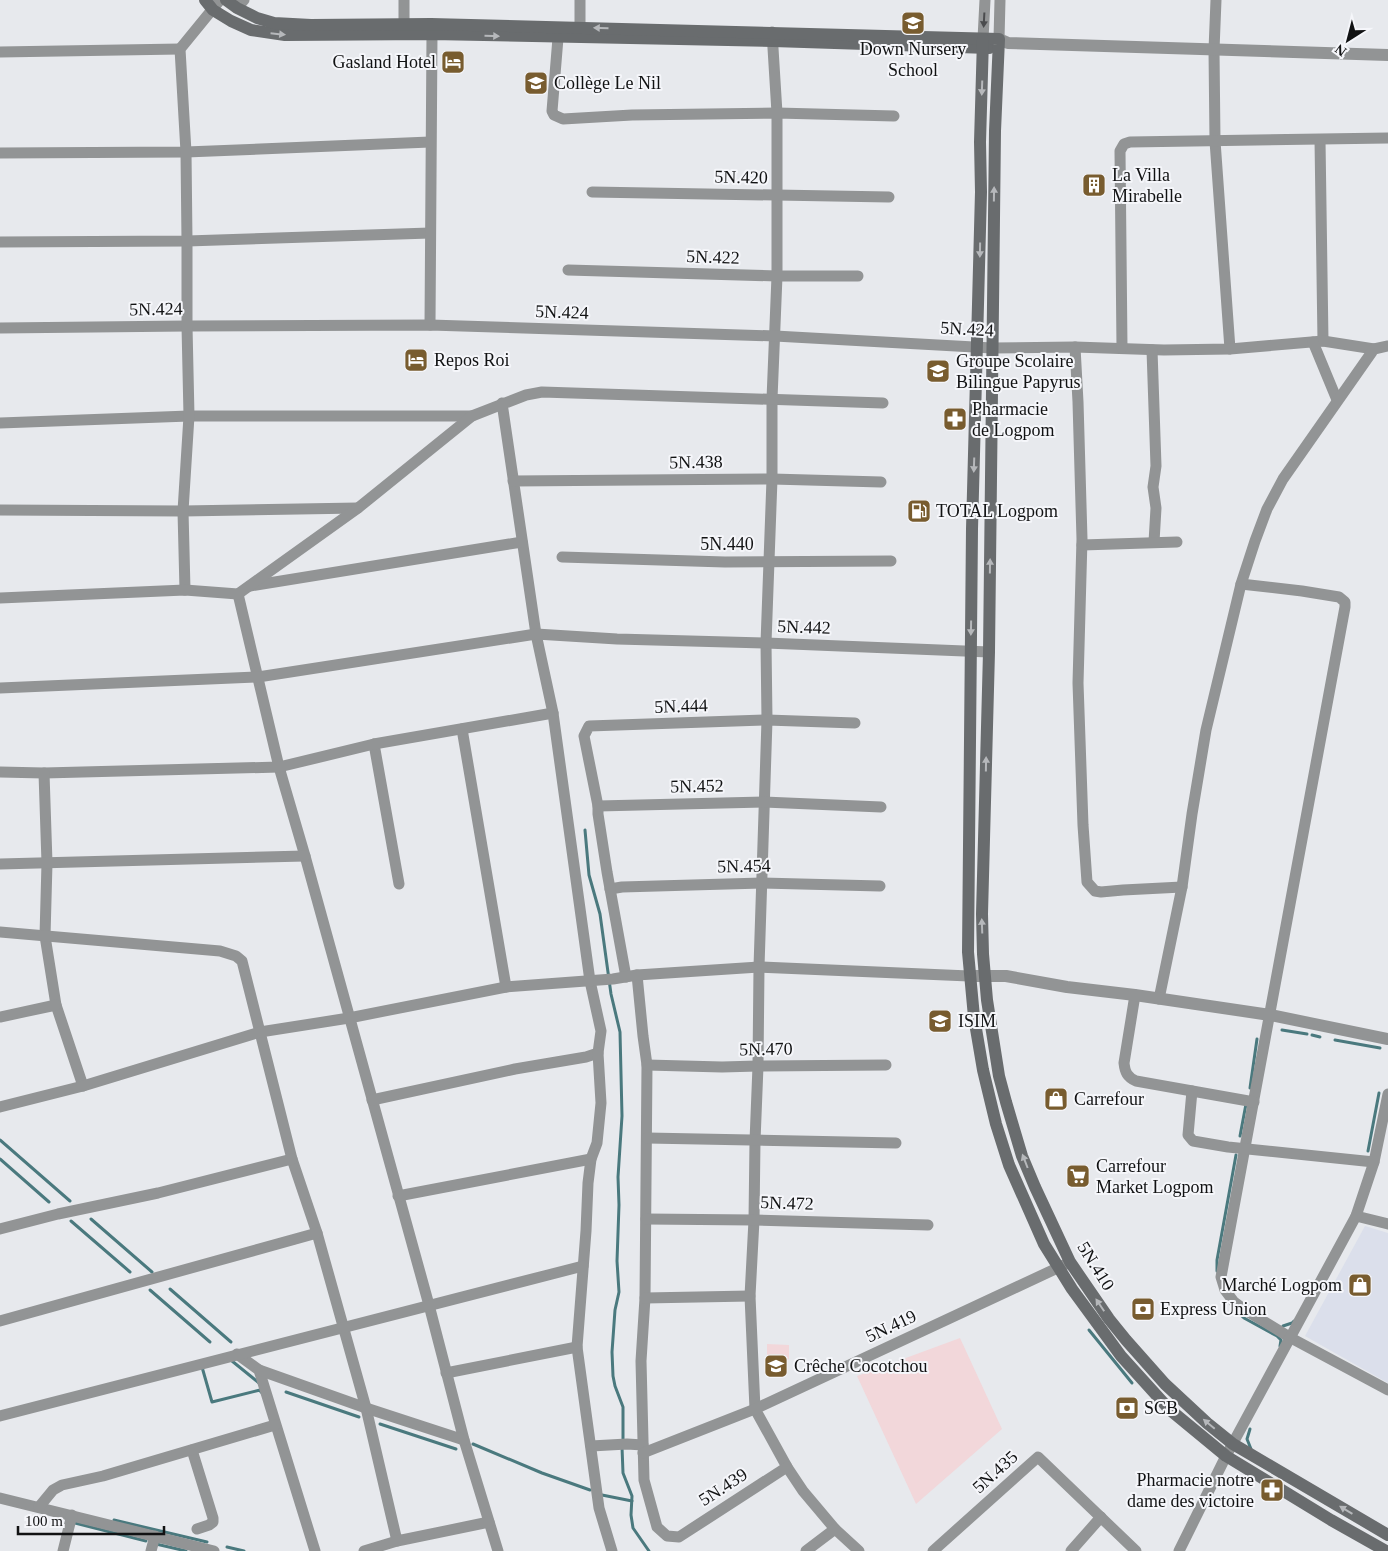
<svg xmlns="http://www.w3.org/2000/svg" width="1388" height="1551" viewBox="0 0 1388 1551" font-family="Georgia,serif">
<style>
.built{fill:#dbdfeb}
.education{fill:#f2d7da}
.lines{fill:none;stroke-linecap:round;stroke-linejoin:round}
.stream{stroke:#4a797e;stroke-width:3}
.minor{stroke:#929495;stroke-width:11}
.tertiary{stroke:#929495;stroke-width:12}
.secondary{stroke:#696c6e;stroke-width:12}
.oneway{fill:#4b4c4e}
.oneway2{fill:#b6b8bb}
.labels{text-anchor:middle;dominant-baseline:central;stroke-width:4;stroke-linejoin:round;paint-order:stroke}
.poi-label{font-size:18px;fill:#111213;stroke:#f5f6fa;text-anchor:start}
.street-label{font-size:18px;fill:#111213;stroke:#f5f6fa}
</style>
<rect width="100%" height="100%" fill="#e7e9ed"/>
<!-- built -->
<path class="built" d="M1365,1226L1388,1233V1383L1305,1336Z"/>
<!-- education -->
<g class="education">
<path d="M945,1011L950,1026L932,1027V1016Z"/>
<path d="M960,1338L1002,1429L916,1504L857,1376Z"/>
<path d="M767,1344L789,1345V1359L786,1360L785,1372H778V1376L767,1374Z"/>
</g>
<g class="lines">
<!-- stream -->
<g class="stream">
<path d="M585,830L589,875L600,914L611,994L620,1032L622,1116L618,1177L619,1205L617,1261L619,1292L615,1310L612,1352L613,1376L615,1386L623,1407V1441"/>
<path d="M1282,1030L1307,1034"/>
<path d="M1312,1035L1320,1037"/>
<path d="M1335,1040L1380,1048"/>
<path d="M1250,1088L1257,1039"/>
<path d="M1240,1136L1246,1104"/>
<path d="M0,1140L70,1201"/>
<path d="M1368,1151L1379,1093"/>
<path d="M0,1159L49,1202"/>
<path d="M91,1219L152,1272"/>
<path d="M71,1221L130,1272"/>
<path d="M1217,1271V1260L1236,1155"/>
<path d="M170,1289L231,1342"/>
<path d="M150,1290L210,1342"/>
<path d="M1233,1308L1244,1318L1277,1336L1281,1340L1280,1346"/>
<path d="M1283,1326L1292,1323L1294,1321"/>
<path d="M1089,1330L1132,1383"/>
<path d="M232,1361L259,1383"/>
<path d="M202,1367L212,1402L260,1390L261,1392"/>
<path d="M286,1392L359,1417"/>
<path d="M380,1424L456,1449"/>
<path d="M1250,1429L1247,1439L1251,1449"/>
<path d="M473,1444L542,1473L590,1490"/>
<path d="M622,1447L623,1473L632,1496L631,1515L633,1528L649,1551"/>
<path d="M602,1495L632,1501"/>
<path d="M114,1520L207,1542"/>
<path d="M75,1523L146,1541"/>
<path d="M156,1544L186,1551"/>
<path d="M227,1547L244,1551"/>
</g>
<!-- minor -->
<g class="minor">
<path d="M1216,0L1214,50L1215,141L1230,349"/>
<path d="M237,8L244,0"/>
<path d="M404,25V0"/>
<path d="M772,32L777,113V276L772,399V479L766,643L767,720L759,967L758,1066L755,1141L754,1220L750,1296L755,1409L787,1467L803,1491L835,1529L859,1551"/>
<path d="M580,36V0"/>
<path d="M558,38L552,111L554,115L563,119L632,115L777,113L894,116"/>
<path d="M983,39L985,0"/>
<path d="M999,39L1000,0"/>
<path d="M0,52L180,49"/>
<path d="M1320,140L1323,341"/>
<path d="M0,153L186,152L430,142"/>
<path d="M592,192L889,197"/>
<path d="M0,242L187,241L430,233"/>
<path d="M568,270L777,276H858"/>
<path d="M430,325L432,34"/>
<path d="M0,328L187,326L430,325L775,336L992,348L1075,347L1164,350L1230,349L1323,341L1374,349"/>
<path d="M1313,342L1337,400"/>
<path d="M1075,347L1078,402L1082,539L1078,683L1083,825L1087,882L1095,891L1101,892L1123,890L1182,887"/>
<path d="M1122,348L1120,151L1124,144L1130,142L1388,138"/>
<path d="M1152,350L1156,466L1153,487L1156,508L1154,542"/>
<path d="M502,403L536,634L553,713"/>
<path d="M0,423L189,416H472"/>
<path d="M513,481L772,479L881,482"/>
<path d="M0,510L183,511L358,508"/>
<path d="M1082,545L1177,542"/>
<path d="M562,557L725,562L891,561"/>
<path d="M1241,584L1302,591L1339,597L1345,602V607L1221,1277L1225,1290L1234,1302L1242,1308L1291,1338L1388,1390"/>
<path d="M250,586L522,542"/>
<path d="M185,590L183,511L189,416L187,326V241L186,152L180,49L220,0"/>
<path d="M238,594L279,767L305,856L429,1305L464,1440L498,1551"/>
<path d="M0,598L185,590L238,594L358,508L472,416L526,395L542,392L883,403"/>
<path d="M0,688L258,677L536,634L617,639L766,643L989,652"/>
<path d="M462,729L506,987"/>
<path d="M374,744L399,884"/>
<path d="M0,772L44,773L279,767L374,744L553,713L590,981L601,1031L598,1053L586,1057L515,1069L372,1100"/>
<path d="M44,773L47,863L45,936L56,1005L83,1086"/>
<path d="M598,806L764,802L881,807"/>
<path d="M0,864L305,856"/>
<path d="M610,889L622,887L762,883L880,886"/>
<path d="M0,932L220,951L236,956L242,961L292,1159L317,1233L366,1408L397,1541L489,1522"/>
<path d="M637,975L643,1036L647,1065L645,1298L641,1361L644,1480L657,1527L667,1536L679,1537L787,1467"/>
<path d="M626,977L607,872L598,814V806L584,736L589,726L767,720L855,723"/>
<path d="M1135,995L1124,1063C1125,1072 1127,1077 1136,1081L1254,1102"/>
<path d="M1159,999L1182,887L1192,814L1206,730L1241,584L1255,541L1267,509L1283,479L1374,349L1388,346"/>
<path d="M0,1017L56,1005"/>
<path d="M598,1053L601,1103L597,1143L591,1159L588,1183L586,1231L577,1347L599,1508L612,1551"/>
<path d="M647,1065L722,1067L758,1066L886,1065"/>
<path d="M1192,1091L1188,1135L1193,1141L1228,1147L1374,1162"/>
<path d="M0,1107L83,1086L260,1032L349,1018L506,987L613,979L637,975L759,967L969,976"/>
<path d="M647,1138L896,1143"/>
<path d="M398,1196L591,1159"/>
<path d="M1356,1216L1388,1224"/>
<path d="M646,1219L754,1220L928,1225"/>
<path d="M0,1229L58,1214L158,1193L292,1159"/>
<path d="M645,1298L750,1296"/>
<path d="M0,1321L317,1233"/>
<path d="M237,1354L259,1370L315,1551"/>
<path d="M259,1370L366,1408L464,1440"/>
<path d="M446,1373L577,1347"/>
<path d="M0,1416L583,1266"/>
<path d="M591,1446L627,1444L643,1445"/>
<path d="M192,1450L213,1518V1522L209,1525L197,1529"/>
<path d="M643,1453L755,1409L1066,1264"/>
<path d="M0,1498L214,1551"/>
<path d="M39,1507L53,1490L62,1485L103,1476L275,1425"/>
<path d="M63,1551L72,1515"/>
<path d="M151,1551L155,1536"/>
<path d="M364,1551L397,1541"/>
<path d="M806,1551L835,1529"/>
<path d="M933,1551L1038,1457L1136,1551"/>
<path d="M1071,1551L1101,1517"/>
<path d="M1179,1551L1226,1456L1356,1216L1374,1162L1388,1094"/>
</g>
<!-- tertiary -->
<g class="tertiary">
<path d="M999,39L1008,43L1388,55"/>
<path d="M969,976H1006L1067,987L1135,995L1270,1015L1388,1039"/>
</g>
<!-- secondary -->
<g class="secondary">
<path d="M205,0L213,10L231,21L251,30L285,35L432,34L773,41L989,48"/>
<path d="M226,0L237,8L257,18L274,23L311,25L431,24L999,39L995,131L989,652L982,914L983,954L987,1000L999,1076L1006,1102L1022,1156L1035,1187L1070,1262L1109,1319L1126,1340L1165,1384L1207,1423L1233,1444L1388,1535"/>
<path d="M983,39L980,142L981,192L972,529L968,952L974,1017L983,1070L996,1124L1009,1165L1044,1244L1072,1289L1121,1356L1169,1409L1226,1456L1331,1520L1386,1551"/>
</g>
</g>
<!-- one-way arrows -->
<defs><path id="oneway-solid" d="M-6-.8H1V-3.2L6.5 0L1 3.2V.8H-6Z" transform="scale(1.25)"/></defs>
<use class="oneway" href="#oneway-solid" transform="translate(984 20) rotate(93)"/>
<g class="oneway2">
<use href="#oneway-solid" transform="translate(601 28) rotate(-178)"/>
<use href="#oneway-solid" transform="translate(278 34) rotate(6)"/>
<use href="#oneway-solid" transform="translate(492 36) rotate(2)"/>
<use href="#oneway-solid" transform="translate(982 88) rotate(92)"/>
<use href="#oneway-solid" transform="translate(994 194) rotate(-89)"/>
<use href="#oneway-solid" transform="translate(980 250) rotate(91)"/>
<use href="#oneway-solid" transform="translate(974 465) rotate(92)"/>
<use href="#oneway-solid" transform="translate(990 566) rotate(-89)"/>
<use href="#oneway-solid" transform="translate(971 628) rotate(91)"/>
<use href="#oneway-solid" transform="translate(986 764) rotate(-89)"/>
<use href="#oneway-solid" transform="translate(982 926) rotate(-92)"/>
<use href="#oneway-solid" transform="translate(1025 1161) rotate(-111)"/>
<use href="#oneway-solid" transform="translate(1100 1305) rotate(-124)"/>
<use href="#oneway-solid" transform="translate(1209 1424) rotate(-140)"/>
<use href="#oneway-solid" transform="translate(1346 1510) rotate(-149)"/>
</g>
<!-- icons -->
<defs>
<g id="school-square" transform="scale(1.25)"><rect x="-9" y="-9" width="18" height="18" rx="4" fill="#785c2f" stroke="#f5f6fa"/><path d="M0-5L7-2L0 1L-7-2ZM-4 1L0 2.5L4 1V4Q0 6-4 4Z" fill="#fff"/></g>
<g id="hotel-square" transform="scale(1.25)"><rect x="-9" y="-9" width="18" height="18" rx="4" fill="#785c2f" stroke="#f5f6fa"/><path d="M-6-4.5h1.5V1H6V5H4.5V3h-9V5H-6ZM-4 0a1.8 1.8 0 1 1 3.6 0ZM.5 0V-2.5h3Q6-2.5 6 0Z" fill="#fff"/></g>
<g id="building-square" transform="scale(1.25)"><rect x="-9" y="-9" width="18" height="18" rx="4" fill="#785c2f" stroke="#f5f6fa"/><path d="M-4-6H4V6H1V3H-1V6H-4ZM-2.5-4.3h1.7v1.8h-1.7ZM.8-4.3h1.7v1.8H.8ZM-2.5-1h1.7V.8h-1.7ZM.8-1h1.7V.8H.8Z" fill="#fff"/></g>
<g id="pharmacy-square" transform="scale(1.25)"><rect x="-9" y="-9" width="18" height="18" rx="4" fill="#785c2f" stroke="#f5f6fa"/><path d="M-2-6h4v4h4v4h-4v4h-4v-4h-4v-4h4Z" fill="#fff"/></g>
<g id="fuel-square" transform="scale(1.25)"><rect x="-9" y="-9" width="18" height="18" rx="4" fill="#785c2f" stroke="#f5f6fa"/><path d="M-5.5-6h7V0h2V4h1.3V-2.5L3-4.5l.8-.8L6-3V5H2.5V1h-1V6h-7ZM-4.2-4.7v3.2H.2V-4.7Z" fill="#fff"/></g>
<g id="shop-square" transform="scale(1.25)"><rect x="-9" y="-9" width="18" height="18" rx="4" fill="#785c2f" stroke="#f5f6fa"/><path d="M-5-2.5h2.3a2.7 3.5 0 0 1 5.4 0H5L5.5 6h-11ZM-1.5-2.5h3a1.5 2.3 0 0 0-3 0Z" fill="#fff"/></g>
<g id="supermarket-square" transform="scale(1.25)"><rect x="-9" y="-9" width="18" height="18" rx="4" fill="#785c2f" stroke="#f5f6fa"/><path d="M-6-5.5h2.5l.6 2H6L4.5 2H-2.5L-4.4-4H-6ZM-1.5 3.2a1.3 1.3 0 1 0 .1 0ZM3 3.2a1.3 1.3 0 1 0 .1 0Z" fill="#fff"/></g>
<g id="bank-square" transform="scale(1.25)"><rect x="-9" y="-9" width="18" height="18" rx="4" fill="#785c2f" stroke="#f5f6fa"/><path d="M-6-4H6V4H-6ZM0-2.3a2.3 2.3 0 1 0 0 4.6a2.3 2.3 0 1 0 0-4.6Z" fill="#fff"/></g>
</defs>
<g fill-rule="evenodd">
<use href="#school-square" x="913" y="23"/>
<use href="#hotel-square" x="453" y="62"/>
<use href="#school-square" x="536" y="83"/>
<use href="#building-square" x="1094" y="185"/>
<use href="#hotel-square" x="416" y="360"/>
<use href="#school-square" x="938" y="371"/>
<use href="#pharmacy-square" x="955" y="419"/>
<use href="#fuel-square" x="919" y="511"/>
<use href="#school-square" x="940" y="1021"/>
<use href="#shop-square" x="1056" y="1099"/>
<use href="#supermarket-square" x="1078" y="1176"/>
<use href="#shop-square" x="1360" y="1285"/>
<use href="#bank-square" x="1143" y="1309"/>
<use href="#school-square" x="776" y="1366"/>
<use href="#bank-square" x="1127" y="1408"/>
<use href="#pharmacy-square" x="1272" y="1490"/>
</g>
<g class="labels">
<!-- poi labels -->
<g class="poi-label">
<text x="913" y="49" text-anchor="middle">Down Nursery<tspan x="913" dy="21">School</tspan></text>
<text x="436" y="62" text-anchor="end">Gasland Hotel</text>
<text x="554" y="83">Collège Le Nil</text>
<text x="1112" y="175">La Villa<tspan x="1112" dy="21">Mirabelle</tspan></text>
<text x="434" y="360">Repos Roi</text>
<text x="956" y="361">Groupe Scolaire<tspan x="956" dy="21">Bilingue Papyrus</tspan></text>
<text x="972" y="409">Pharmacie<tspan x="972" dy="21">de Logpom</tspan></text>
<text x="936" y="511">TOTAL Logpom</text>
<text x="958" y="1021">ISIM</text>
<text x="1074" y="1099">Carrefour</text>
<text x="1096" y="1166">Carrefour<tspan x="1096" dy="21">Market Logpom</tspan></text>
<text x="1342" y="1285" text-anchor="end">Marché Logpom</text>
<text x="1160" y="1309">Express Union</text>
<text x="794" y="1366">Crêche Cocotchou</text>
<text x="1144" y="1408">SCB</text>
<text x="1254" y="1480" text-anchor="end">Pharmacie notre<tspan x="1254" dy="21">dame des victoire</tspan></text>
</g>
<!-- street labels -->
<g class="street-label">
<text transform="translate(741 177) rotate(1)">5N.420</text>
<text transform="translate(713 257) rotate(2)">5N.422</text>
<text transform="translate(156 309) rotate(-1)">5N.424</text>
<text transform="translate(562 312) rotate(2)">5N.424</text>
<text transform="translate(967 329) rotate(3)">5N.424</text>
<text transform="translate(696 462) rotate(-1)">5N.438</text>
<text x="727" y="544">5N.440</text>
<text transform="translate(804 627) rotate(2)">5N.442</text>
<text transform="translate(681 706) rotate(-2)">5N.444</text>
<text transform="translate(697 786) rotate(-1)">5N.452</text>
<text transform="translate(744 866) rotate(-1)">5N.454</text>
<text transform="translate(766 1049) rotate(-1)">5N.470</text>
<text transform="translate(787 1203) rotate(2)">5N.472</text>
<text transform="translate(1096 1266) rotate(58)">5N.410</text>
<text transform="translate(891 1326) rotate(-25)">5N.419</text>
<text transform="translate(995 1472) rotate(-42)">5N.435</text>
<text transform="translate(723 1487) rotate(-33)">5N.439</text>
</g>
</g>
<!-- north arrow -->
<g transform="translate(1348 40) rotate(216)" stroke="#f5f6fa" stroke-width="4" paint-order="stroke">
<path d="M0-4L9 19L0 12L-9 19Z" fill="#111213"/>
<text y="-8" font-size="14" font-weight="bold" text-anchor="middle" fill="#111213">N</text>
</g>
<!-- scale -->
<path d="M18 1526v8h146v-8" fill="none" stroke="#111213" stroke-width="2.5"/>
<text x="25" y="1526" font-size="15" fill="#111213" stroke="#f5f6fa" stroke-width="4" paint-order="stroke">100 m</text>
</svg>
